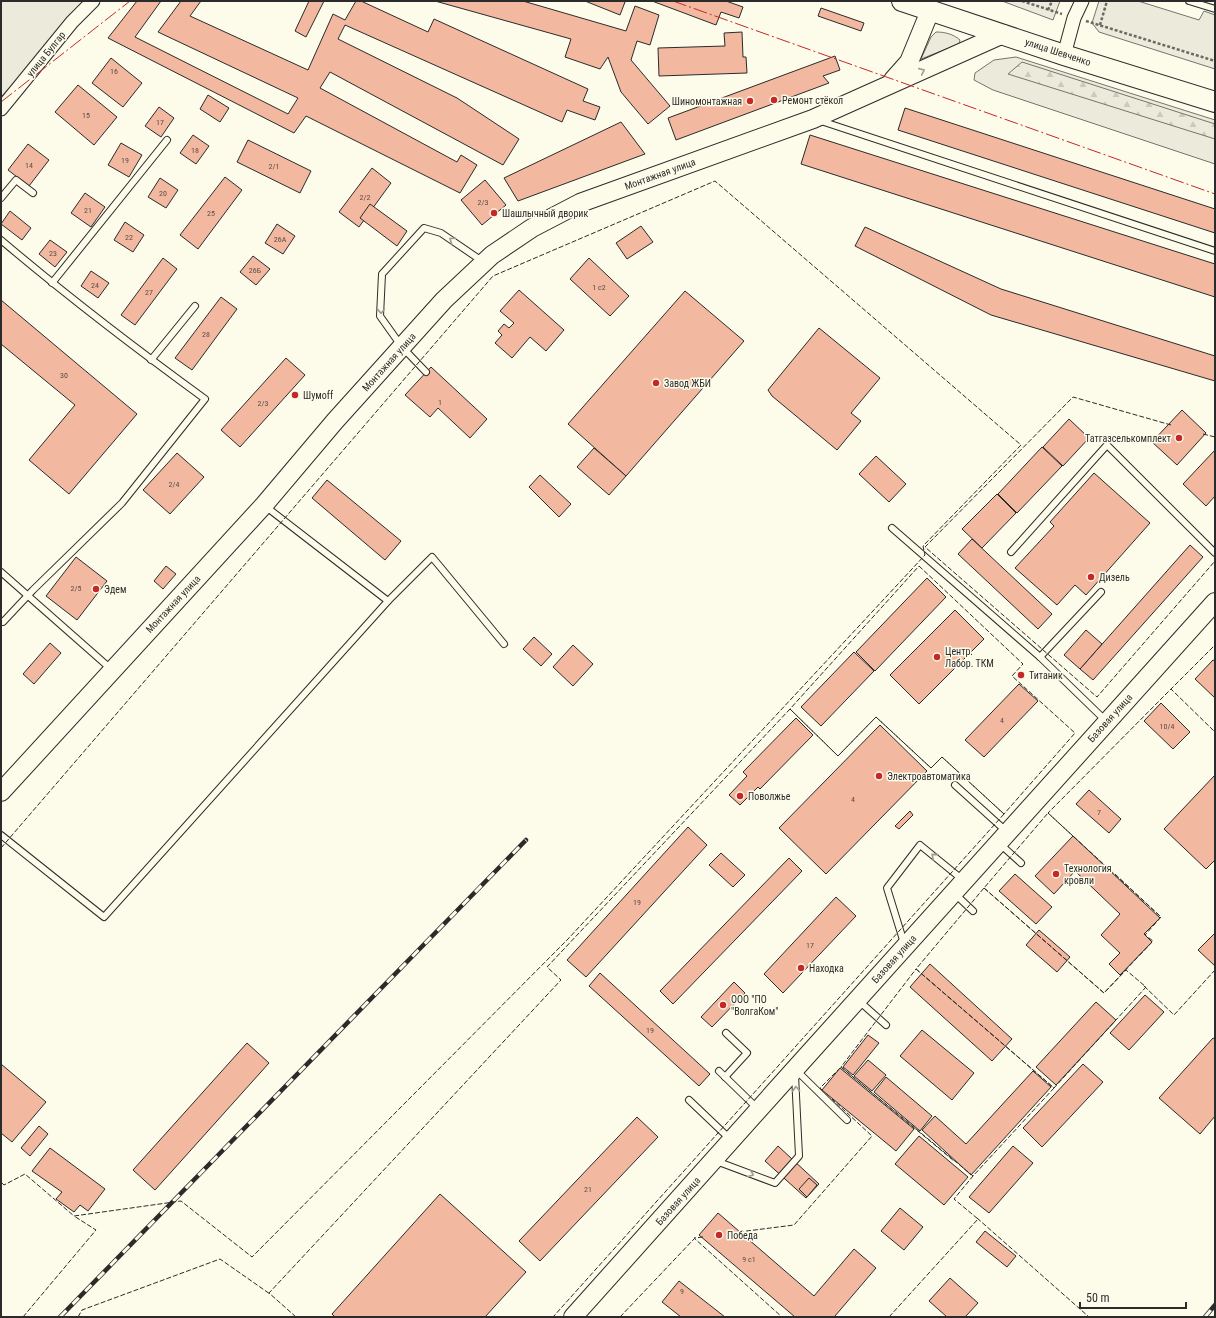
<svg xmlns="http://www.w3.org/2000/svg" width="1216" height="1318" viewBox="0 0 1216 1318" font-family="'Roboto Condensed',sans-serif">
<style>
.green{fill:#ecebdb;stroke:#74746e}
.forest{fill:url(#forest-firs);stroke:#74746e}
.building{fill:#f2b8a0;stroke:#2b2b2b}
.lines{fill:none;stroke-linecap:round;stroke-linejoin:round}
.lane-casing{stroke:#2b2b2b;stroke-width:8}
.street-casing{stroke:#2b2b2b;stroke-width:15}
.secondary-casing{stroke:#2b2b2b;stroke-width:20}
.primary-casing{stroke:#2b2b2b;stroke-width:22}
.path{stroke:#6a6964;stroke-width:2.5;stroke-dasharray:3 2;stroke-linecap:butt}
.lane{stroke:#fdfbea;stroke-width:6}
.street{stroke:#fdfbea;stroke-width:13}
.secondary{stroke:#fdfbea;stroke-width:18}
.primary{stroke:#fdfbea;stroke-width:20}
.rail-casing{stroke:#2b2b2b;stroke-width:4.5}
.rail{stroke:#fdfbea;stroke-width:3;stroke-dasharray:9;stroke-linecap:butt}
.fence{stroke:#2b2b2b;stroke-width:1;stroke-dasharray:5 2;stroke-linecap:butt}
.power{stroke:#c62828;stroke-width:1;stroke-dasharray:14 3 2 3;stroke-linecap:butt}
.oneway{stroke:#9e9d94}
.poi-dot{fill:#c62828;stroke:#fdfbea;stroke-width:1.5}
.labels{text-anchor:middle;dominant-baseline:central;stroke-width:3;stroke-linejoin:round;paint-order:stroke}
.number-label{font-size:8px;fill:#5d4e48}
.street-label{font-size:10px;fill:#2b2b2b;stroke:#fdfbea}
.poi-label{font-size:10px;fill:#2b2b2b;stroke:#fdfbea;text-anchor:start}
</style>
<defs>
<pattern id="forest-firs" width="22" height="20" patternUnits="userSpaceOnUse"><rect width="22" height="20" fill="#ecebdb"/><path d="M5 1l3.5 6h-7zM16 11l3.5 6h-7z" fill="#cbcabc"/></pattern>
</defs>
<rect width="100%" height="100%" fill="#fdfbea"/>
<!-- green -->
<g class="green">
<path d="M1,1H89L1,97Z"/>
<path d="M1002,1H1060L1053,20Z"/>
<path d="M1099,1H1138L1199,20L1204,11L1215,15V69L1099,32L1092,23Z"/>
<path d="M936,32C945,32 953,34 960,40L959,44L921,59L931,37Z"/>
<path d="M1016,57L1215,120V164L993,90L974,80L975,73L994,60Z"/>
</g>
<!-- forest -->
<path class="forest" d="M1022,62L1215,124V139L1008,74Z"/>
<!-- building -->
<g class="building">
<path d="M137,1H161L135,37L288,114L298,98L158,32L181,1H201L190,16L308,70L333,14L345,20L356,1H361L428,32L434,19L588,89L583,101L600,107L595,120L567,110L562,122L345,25L338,39L457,98L519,139L503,165L330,72L320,88L457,162L461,155L477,165L460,193L306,116L294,133L108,38Z"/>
<path d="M309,1H324L306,37L295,31Z"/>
<path d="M435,1H523L626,31L635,6L659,15L650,45L637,41L631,60L670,106L648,124L621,92L608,57L600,69L565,57L571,39Z"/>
<path d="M585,1H622L625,2L620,15Z"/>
<path d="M652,1H726L743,7L739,18L721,12L716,25Z"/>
<path d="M821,8L864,23L861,31L818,16Z"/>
<path d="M742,32L743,57H746L747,73L659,76L658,48L725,46L724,33Z"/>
<path d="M835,56L840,70L823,76L829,83L676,140L668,118Z"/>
<path d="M111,58L142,83L123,107L92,83Z"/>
<path d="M78,85L117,117L94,145L55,112Z"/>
<path d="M208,95L229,108L220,122L200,109Z"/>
<path d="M159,107L174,118L161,137L145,126Z"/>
<path d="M905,108L1215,209V233L898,130Z"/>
<path d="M621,122L645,154L518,201L504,178Z"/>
<path d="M193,135L209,146L196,164L180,153Z"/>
<path d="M810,135L1215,264V297L801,164Z"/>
<path d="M248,140L311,171L300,193L237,162Z"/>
<path d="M121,143L142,155L129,177L108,165Z"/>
<path d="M28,144L49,160L29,186L8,170Z"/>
<path d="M372,168L391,183L359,227L339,212Z"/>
<path d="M225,177L242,190L198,249L180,235Z"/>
<path d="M160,178L178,190L166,208L148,197Z"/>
<path d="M485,180L506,205L482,225L461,200Z"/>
<path d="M85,193L105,207L91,227L71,213Z"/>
<path d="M370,204L407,231L397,246L360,218Z"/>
<path d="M10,211L31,228L22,240L1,224Z"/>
<path d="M125,222L144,235L133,252L114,240Z"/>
<path d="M277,224L295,236L283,254L265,243Z"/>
<path d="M641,226L653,242L627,259L616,243Z"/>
<path d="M865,227L1001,289L1215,356V381L991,315L855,246Z"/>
<path d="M50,240L67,252L55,267L39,254Z"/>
<path d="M253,256L270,269L256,285L240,272Z"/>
<path d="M163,258L177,269L135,325L121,315Z"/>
<path d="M589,258L629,296L610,316L570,279Z"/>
<path d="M91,271L109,283L98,298L81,286Z"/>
<path d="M519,290L564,330L546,351L530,337L512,358L495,343L502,335L498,331L504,324L509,328L514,323L500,311Z"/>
<path d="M685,291L744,341L626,476L568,424Z"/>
<path d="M221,297L237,309L192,370L175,358Z"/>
<path d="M1,300L137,414L69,494L29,460L75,405L1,344Z"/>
<path d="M819,328L880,378L851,413L861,421L837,450L772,396L768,390Z"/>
<path d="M286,358L305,375L240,447L221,430Z"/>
<path d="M431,367L487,419L470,438L438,408L430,417L405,395Z"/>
<path d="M1182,410L1206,433L1177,465L1152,442Z"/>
<path d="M1069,419L1089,438L1063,466L1043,447Z"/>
<path d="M1042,447L1062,466L1017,513L998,494Z"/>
<path d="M594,448L626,476L609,495L577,467Z"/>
<path d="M1215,450V496L1206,506L1183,484Z"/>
<path d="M177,453L204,477L170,514L143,490Z"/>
<path d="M876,456L906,484L889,502L859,474Z"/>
<path d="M1094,473L1150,523L1086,595L1075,585L1057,605L1015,568L1054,526L1050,522Z"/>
<path d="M540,475L571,504L559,517L529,487Z"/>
<path d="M327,480L401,541L385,560L312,498Z"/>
<path d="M997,494L1016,513L982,548L962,529Z"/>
<path d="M972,539L1052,614L1038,629L958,554Z"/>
<path d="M1190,545L1203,557L1093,680L1080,669Z"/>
<path d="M76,557L107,581L77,620L46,596Z"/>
<path d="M166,566L176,574L163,589L154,581Z"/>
<path d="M927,578L946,597L875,671L856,652Z"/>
<path d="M955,610L984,639L919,704L890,675Z"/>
<path d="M1086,630L1102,644L1080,669L1064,655Z"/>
<path d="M534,637L552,654L541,666L523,649Z"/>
<path d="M50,643L61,653L34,684L23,674Z"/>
<path d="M573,645L593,664L573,686L553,667Z"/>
<path d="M854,652L874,671L821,726L801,707Z"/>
<path d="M1213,660L1215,661V698L1195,679Z"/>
<path d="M1019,684L1038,701L984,757L965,740Z"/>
<path d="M1161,703L1190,732L1173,749L1144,721Z"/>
<path d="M796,718L813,735L760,789L758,787L740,805L729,795L747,776L743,772Z"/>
<path d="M880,725L927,771L826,874L779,828Z"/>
<path d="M1215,775V860L1206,869L1164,829Z"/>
<path d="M1089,790L1121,819L1109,833L1076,804Z"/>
<path d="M910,811L913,815L899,829L895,826Z"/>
<path d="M688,827L707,845L586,977L567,960Z"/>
<path d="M1073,836L1160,918L1144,934L1152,942L1120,975L1109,964L1120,953L1101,935L1120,914L1075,871L1054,894L1035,876Z"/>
<path d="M721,853L745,875L733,887L709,865Z"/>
<path d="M789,858L802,871L673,1004L660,991Z"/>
<path d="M1015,874L1052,907L1036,924L999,891Z"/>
<path d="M836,897L856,916L783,993L764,974Z"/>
<path d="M1039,930L1070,957L1057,972L1026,945Z"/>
<path d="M1215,933V966L1198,950Z"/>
<path d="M930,964L1012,1039L992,1061L910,987Z"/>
<path d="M600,973L710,1074L699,1086L589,986Z"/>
<path d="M734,982L745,993L712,1027L701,1017Z"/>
<path d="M1145,995L1164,1012L1129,1050L1110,1033Z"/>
<path d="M1096,1002L1116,1020L1056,1085L1036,1067Z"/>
<path d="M922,1030L974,1073L952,1100L900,1056Z"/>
<path d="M868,1035L879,1043L853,1075L843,1067Z"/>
<path d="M1213,1038L1215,1039V1116L1200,1134L1159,1098Z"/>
<path d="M247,1043L269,1063L155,1190L133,1170Z"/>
<path d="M868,1060L886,1075L872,1091L854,1076Z"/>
<path d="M1,1064L46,1102L12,1142L1,1133Z"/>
<path d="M1083,1064L1103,1082L1042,1147L1023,1128Z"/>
<path d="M840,1068L914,1129L896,1151L822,1090Z"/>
<path d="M1033,1071L1051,1087L971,1175L922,1130L935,1116L966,1144Z"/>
<path d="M886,1077L932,1116L920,1131L874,1092Z"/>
<path d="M637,1117L658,1137L540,1261L519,1241Z"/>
<path d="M39,1126L48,1134L30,1156L21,1148Z"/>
<path d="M919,1136L968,1177L944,1205L895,1164Z"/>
<path d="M778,1146L819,1184L806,1198L765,1161Z"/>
<path d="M1013,1146L1033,1163L989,1213L969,1197Z"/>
<path d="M50,1148L105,1189L88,1211L80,1205L74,1212L56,1199L62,1192L32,1171Z"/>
<path d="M809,1178L817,1185L807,1197L799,1189Z"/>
<path d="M440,1194L526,1272L485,1317H335L332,1314Z"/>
<path d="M900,1208L923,1227L904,1250L881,1231Z"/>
<path d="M718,1213L814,1296L854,1249L876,1268L835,1316L836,1317H795L699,1235Z"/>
<path d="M985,1231L1016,1256L1007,1267L976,1242Z"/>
<path d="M950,1278L978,1303L965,1317H947L929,1301Z"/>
<path d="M679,1281L725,1317H681L662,1302Z"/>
</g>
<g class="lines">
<!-- lane casing -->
<g class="lane-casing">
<g id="lane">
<path d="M1189,1L1215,9"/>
<path d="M818,120L1215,251"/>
<path d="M1,198L16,180L33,193"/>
<path d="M1,240C67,296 135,348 205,399L122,503L33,590L3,622L1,621"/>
<path d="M52,283L167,140"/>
<path d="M151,360L195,306"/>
<path d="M426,372L402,347L380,316L382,274L424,228L441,233L482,261"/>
<path d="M892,528L1040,657L1105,720"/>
<path d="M1011,552L1107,445L1215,553"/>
<path d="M1,572L111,669"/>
<path d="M388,601L432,557L504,644"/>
<path d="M1040,657L1101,592"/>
<path d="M955,785L1006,831"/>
<path d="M1,835L104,917L388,601L265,506"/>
<path d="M1000,844L1021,863"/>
<path d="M955,894L973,911"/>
<path d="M904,943L887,888L920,845L963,880"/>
<path d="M859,1001L886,1025"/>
<path d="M796,1070L847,1120"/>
<path d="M719,1071L758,1109"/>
<path d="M725,1077L747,1053L726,1033"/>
<path d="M689,1100L730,1139"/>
<path d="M716,1161L775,1183L799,1156L795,1075"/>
</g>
</g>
<!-- street casing -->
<g class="street-casing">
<g id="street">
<path d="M1064,55L1074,18L1082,1"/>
<path d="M1,109L72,22L93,1"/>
</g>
</g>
<!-- secondary casing -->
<g class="secondary-casing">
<g id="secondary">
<path d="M893,80L909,62L930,11"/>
<path d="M1,792L264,505L335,421L444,300L492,255L532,228L580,203L813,119L1003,34"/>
<path d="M573,1317L795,1069L1215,602"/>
</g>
</g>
<!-- primary casing -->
<g class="primary-casing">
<path id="primary" d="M902,1L1064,55L1215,102"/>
</g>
<!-- path -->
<g class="path">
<path d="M1022,1L1062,14"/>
<path d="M1048,10L1052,1"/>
<path d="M1086,21L1215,61"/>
<path d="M1100,25L1107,1"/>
</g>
<!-- lane -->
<use href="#lane" class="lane"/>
<!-- street -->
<use href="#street" class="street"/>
<!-- secondary -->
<use href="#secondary" class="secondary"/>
<!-- primary -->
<use href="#primary" class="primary"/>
<!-- rail casing -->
<g class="rail-casing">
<g id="rail">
<path d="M60,1317L526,840"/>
<path d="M1205,1317L1215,1305"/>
</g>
</g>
<!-- rail -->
<use href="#rail" class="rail"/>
<!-- fence -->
<g class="fence">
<path d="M1171,425L1073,397L925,547L1097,697L1215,561"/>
<path d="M1203,434L1215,437"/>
<path d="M919,566L1023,664L1012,676L1075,733L1004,814L942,757L931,768L876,717L838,756L790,709Z"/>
<path d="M1172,690L1171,689L1215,645"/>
<path d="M1048,813L1161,917L1145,935L1153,941L1104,993L984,888Z"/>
<path d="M1075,838L1048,813L1171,689L1215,732"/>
<path d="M1,848L493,276L715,181L1021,445L923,546L925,555L568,939L252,1257L181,1201L74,1216L25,1174L4,1185L1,1182"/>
<path d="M1115,874L1161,917L1158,920"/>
<path d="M984,888L1104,993L1126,970L1146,987L1054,1088L916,969Z"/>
<path d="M916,969L1054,1088L973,1176L841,1067Z"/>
<path d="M1144,986L1174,1015L1215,970"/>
<path d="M823,1091L820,1088L841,1067L954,1161"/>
<path d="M977,1218L1089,1317"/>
<path d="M739,1232L794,1225L872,1136L832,1099"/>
<path d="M703,1237L694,1238L782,1317"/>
<path d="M23,1317L96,1230L74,1216"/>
<path d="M78,1317L82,1310L220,1259L270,1294"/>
<path d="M296,1317L269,1293L561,980L547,967L790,709L838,756L876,717L931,768L942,757L1004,814L553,1317"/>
<path d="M620,1317L694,1239"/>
<path d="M889,1317L978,1219L954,1199L973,1176L970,1174"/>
</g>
<!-- power -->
<g class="power">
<path d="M673,1L1215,194"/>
<path d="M1,102L130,1"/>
</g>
</g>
<!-- one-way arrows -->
<defs><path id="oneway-chevron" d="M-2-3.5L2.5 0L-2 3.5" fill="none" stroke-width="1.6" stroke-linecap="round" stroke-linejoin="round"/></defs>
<g class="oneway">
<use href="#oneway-chevron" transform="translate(922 71) rotate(-24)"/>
<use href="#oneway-chevron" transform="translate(452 240) rotate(-145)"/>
<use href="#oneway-chevron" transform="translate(381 311) rotate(88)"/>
<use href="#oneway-chevron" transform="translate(934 856) rotate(-140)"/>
<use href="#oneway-chevron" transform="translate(796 1089) rotate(-93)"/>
<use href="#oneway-chevron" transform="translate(751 1174) rotate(21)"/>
</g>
<!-- markers -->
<g class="poi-dot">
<circle cx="774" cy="100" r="4"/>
<circle cx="750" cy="101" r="4"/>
<circle cx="494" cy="213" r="4"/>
<circle cx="656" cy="383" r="4"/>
<circle cx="295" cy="395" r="4"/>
<circle cx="1179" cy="438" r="4"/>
<circle cx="1091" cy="577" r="4"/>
<circle cx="96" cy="589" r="4"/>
<circle cx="937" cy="657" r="4"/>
<circle cx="1021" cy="675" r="4"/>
<circle cx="879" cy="776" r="4"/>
<circle cx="740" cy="796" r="4"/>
<circle cx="1056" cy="874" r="4"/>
<circle cx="801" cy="968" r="4"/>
<circle cx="723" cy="1005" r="4"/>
<circle cx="719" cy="1235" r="4"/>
</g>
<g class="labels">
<!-- number labels -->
<g class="number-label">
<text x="114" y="71">16</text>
<text x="86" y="115">15</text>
<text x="160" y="122">17</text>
<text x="195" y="150">18</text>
<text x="125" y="160">19</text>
<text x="29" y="165">14</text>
<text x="274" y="166">2/1</text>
<text x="163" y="193">20</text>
<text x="365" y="197">2/2</text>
<text x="483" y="202">2/3</text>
<text x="88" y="210">21</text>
<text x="211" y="213">25</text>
<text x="129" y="237">22</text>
<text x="280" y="239">26А</text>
<text x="53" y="253">23</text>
<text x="255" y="270">26Б</text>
<text x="95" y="285">24</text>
<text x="599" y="287">1 с2</text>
<text x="149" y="292">27</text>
<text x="206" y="334">28</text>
<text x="64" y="375">30</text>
<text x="440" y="402">1</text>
<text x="263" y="403">2/3</text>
<text x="174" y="484">2/4</text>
<text x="76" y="588">2/5</text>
<text x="1002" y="720">4</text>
<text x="1167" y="726">10/4</text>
<text x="853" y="799">4</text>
<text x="1099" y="812">7</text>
<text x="637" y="902">19</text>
<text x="810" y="945">17</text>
<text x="650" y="1030">19</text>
<text x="588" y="1189">21</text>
<text x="749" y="1259">9 с1</text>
<text x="682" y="1291">9</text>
</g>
<!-- street labels -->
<g class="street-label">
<text transform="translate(1058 52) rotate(18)">улица Шевченко</text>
<text transform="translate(46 54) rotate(-51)">улица Булгар</text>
<text transform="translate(660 174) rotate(-20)">Монтажная улица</text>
<text transform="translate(389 362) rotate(-48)">Монтажная улица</text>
<text transform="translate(173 604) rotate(-47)">Монтажная улица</text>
<text transform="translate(1110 718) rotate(-48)">Базовая улица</text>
<text transform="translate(894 959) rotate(-48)">Базовая улица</text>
<text transform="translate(678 1201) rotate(-48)">Базовая улица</text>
</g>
<!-- poi labels -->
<g class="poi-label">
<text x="782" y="100">Ремонт стёкол</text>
<text x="742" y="101" text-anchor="end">Шиномонтажная</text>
<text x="502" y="213">Шашлычный дворик</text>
<text x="664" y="383">Завод ЖБИ</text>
<text x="303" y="395">Шумоff</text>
<text x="1171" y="438" text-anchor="end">Татгазселькомплект</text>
<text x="1099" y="577">Дизель</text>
<text x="104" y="589">Эдем</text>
<text x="945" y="651">Центр.<tspan x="945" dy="12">Лабор. ТКМ</tspan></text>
<text x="1029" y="675">Титаник</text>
<text x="887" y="776">Электроавтоматика</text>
<text x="748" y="796">Поволжье</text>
<text x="1064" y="868">Технология<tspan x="1064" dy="12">кровли</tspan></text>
<text x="809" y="968">Находка</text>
<text x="731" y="999">ООО "ПО<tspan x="731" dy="12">"ВолгаКом"</tspan></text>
<text x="727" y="1235">Победа</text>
</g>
</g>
<!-- border -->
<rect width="1216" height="1318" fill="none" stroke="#2b2b2b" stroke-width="4"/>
<!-- scale -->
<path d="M1080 1302v6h106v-6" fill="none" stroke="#2b2b2b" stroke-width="2"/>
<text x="1086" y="1302" font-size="12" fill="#2b2b2b" stroke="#fdfbea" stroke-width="3" paint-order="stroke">50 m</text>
</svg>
